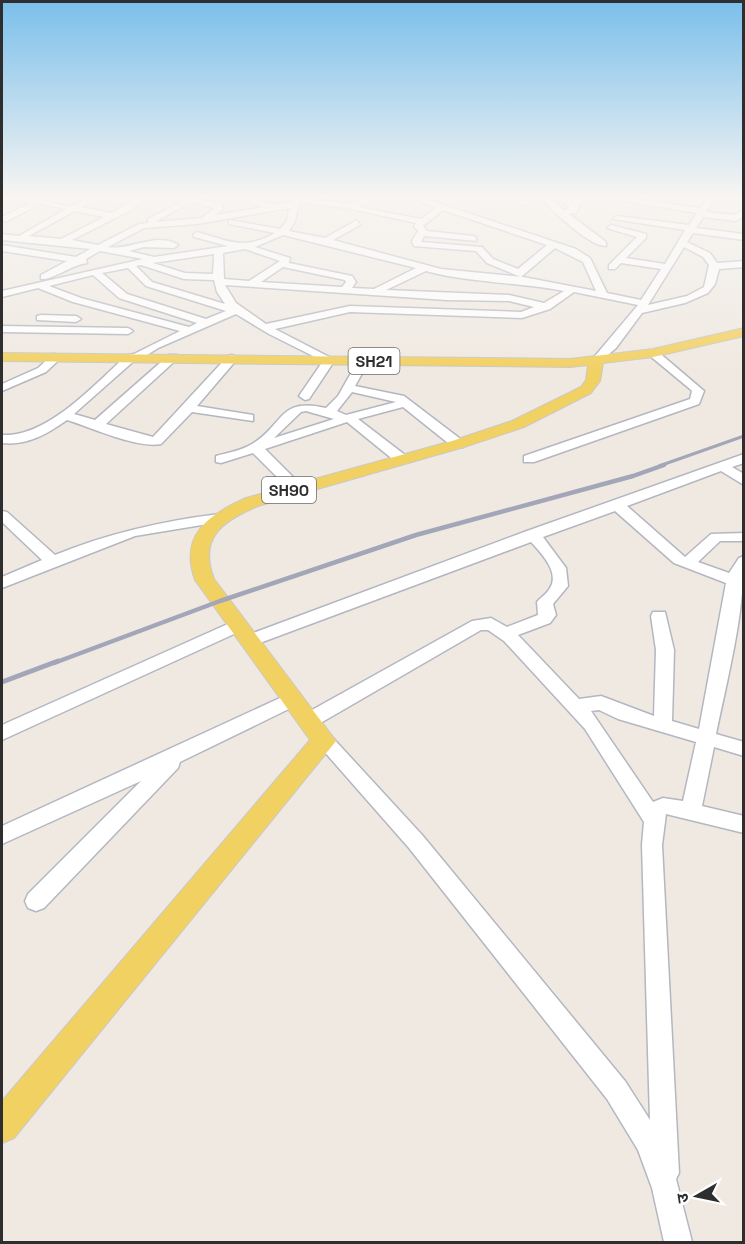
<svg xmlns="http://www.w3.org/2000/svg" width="745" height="1244" viewBox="0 0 745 1244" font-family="'Space Grotesk','Noto Sans Devanagari',sans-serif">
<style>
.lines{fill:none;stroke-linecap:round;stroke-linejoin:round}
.minor-casing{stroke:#b4b7c1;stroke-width:3}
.major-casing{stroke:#c9c9c9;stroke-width:2}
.minor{fill:#fff;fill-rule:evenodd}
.major{fill:#f2d163;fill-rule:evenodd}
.rail-far2{stroke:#a3a6b8;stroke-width:3}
.rail-far1{stroke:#a3a6b8;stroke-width:4.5}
.rail{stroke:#a3a6b8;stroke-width:5}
.labels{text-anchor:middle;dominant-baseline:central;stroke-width:6;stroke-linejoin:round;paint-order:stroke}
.shield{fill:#fff;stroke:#6d6d6d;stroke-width:1.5}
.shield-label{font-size:16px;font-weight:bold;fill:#2e2e2e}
</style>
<rect width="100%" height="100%" fill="#efe9e1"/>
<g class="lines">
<!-- minor casing -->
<g class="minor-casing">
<g id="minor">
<path d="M9,197L42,198C48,201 65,208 74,205C83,201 88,197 98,197L81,207L112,213L138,197H147L131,210L72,240L98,245L139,224L148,223V219L190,197H199L198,199L222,204L223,209L215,215L265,207L230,197C252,197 269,207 290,203L294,197L352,204L366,197H375L359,207L421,219L436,208L409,197H420L576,249L590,258L607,293L641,300L661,269L621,263L615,269H609V265L637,237L607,228L611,225L646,234V238L626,258L665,264L685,230L613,219L617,216L689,225L697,213L624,201L621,197L700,208L707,197H715L706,212L734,215L744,209V216L736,221L703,217L696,228L744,234V240L693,233L687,242L710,253L717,263L744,261V267L719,269L715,284L708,293L685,303L642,313L616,348L596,365L590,362L638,305L574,292L550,309L522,318L350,312L275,329L335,360L309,399L305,400L299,396L323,361L269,334L236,314L158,348L141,359L135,360L74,414L95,420L169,355H177V359L106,424L153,437L228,356L232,355L238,358L197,406L253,415V421L192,412L161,444C138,449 90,427 67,420C47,434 27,446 2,443V435C47,438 95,384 127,355L134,354L180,331L73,302L38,288L2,297V291L143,259L100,251L86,259L87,263C71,265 53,280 41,279V275L67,261L2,251V245L76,257L90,249L2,240V234L19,236L66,209L40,204L5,222L2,217L30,203ZM191,202L215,208L202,218L155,222ZM299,202L351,209L416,223L414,226L418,231L412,241L414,246L476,251L487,263L521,277L555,248L583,262L596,291L523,277L441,269L333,240L360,225L357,220L325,238L289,231L295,221ZM289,208L287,221L280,229L229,220V224L275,233C242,251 230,241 197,232L193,235L194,237L228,246L154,257L129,251L144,247L174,248L178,245C158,231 129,251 108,247L144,228L197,224ZM443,210L547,245L518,269L493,259L482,247L421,242L424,236L476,241V237L473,236L427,231L423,226ZM75,211L104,217L61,239L29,236ZM283,235L416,268L374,289L352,288L356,282L352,276L289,263L290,258L255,247ZM684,247L703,257L709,265L704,287L687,296L648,305ZM245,249L280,261L249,281L224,279L223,253ZM214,254L213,274L185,273L153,263ZM141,265L184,279L214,280L217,292L225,304L152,282L136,266ZM283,267L345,280L346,282L342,287L261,282ZM128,268L146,286L226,311L206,319L127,294L102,273ZM426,271C470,283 518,282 564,291L544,303L509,295L386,290ZM93,275L119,298L197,323L189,327L81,298L49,286ZM225,285L447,300L509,301L534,307L521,312L350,306L266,324L236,303Z"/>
<path d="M515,197H523L530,203L523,205Z"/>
<path d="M539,197H547L564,210L570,208L557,197H565L573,203L576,197H584L576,213L569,214L606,242V246C590,247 551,209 539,197Z"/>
<path d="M41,315L76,316L81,319L76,322L37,320V316Z"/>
<path d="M2,326L128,328L133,331L128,334L2,332Z"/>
<path d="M649,351H657L704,391L699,404L534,462H524V456L690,399L692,391L690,389L649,355Z"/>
<path d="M53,354L63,356L46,372L2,391V384L38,368Z"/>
<path d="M363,358L369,361L355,386L404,396L463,441V447H453L403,407L358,419L405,455V461H395L347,422L265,449L301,485V491H291L253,453L221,463L216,462V456C227,453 243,450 252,444C285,424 278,397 326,408L338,396L359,359ZM352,392L396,402L346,415L337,411ZM306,411L334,419L274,438L301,412Z"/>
<path d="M744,454V463L732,467L744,474V485L721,471L627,506L685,557L711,534L744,533V541H720L698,562L729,573L739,558L744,556C744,615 728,676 716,734L744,742V756L714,747L702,806L744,816V833L666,814L662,845L679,1173L676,1179L692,1242H664L652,1188L638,1150L607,1099L409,848L315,741L317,736L324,734L331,736L423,836L625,1081L650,1120L642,845L644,822L585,729L504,641L488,630H481L317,725H303L301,720L303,715L472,621L491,618L507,627L538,615L537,602C541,597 547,594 550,588C560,572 541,553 531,542L257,644H245L243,640L245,636L527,531ZM615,511L674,563L726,583L699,729L672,721L674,650L665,612H653L651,616L656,650L654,716L601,696L579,699L518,635L550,623L556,615L553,604L568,586L566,568L543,537ZM599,710L618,719L696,742L683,801L663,798L653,802L591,711Z"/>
<path d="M2,511L7,512L55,555C109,533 162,521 220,514L227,518L220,522L135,536L2,588V577L42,560L2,522Z"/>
<path d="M239,619L247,625L245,629L2,740V725Z"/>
<path d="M293,692L299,694L302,699L299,704L180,762L178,768L44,908L36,911L28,908L25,901L28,894L141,781L2,844V826Z"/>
</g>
</g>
<!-- major casing -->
<g class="major-casing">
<path id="major" d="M744,328V336L653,357L603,363L600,381L591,393L524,427L464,447L258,506C223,521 198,537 214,579L336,741L14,1138L2,1143V1101L310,740L195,580C179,535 208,515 246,498L452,441L512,421L581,387L586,380L588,365L570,367L2,361V353L570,359L653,349Z"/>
</g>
<!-- minor -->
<use href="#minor" class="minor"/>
<!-- major -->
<use href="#major" class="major"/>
<!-- rail-far2 -->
<path class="rail-far2" d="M659,466L744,436"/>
<!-- rail-far1 -->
<path class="rail-far1" d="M54,663L220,601L416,535L633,476L664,465"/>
<!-- rail -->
<path class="rail" d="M2,682L58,661"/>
</g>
<!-- sky -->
<linearGradient id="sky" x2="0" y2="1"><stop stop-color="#7abfeb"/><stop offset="0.53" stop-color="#f8f5f2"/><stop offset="1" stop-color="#f8f5f2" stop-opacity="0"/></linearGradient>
<rect width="745" height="371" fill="url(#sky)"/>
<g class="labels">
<!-- shield labels -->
<g class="shield">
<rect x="348.5" y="348" width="51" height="26" rx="4.5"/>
<rect x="262" y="477" width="54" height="26" rx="4.5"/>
</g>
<g class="shield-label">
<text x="374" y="361">SH21</text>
<text x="289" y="490">SH90</text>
</g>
</g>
<!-- border -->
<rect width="745" height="1244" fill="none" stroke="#2e2e2e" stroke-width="6"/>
<!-- north arrow -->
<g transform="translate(697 1196) rotate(261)" stroke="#ffffff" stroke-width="4.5" paint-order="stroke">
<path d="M0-4.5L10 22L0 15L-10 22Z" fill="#2e2e2e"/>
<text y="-9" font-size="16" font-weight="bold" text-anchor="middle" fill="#2e2e2e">उ</text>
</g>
</svg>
